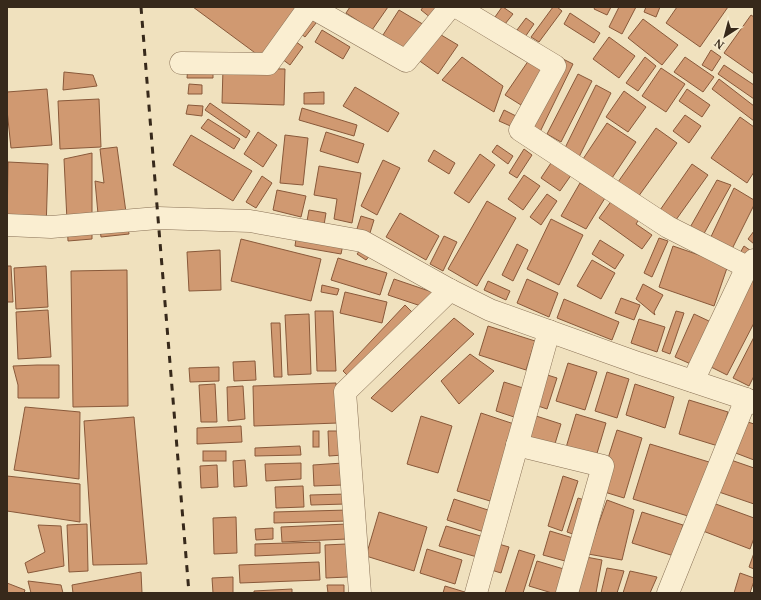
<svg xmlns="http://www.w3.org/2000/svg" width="761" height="600" viewBox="0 0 761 600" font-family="'Noto Serif',serif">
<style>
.building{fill:#d09971;stroke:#89593a}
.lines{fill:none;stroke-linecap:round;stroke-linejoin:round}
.minor-casing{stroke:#897156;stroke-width:23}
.minor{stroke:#faeed1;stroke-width:22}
.rail{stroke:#37291b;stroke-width:3;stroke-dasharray:7 7;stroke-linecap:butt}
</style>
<rect width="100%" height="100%" fill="#f0e1be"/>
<!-- building -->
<g class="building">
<path d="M193,7H300L262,58Z"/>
<path d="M350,7H388L372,30L346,13Z"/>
<path d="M423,7H438L431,18L421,10Z"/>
<path d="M502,7H503L513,14L505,24L495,17Z"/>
<path d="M553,7H557L562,11L539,42L531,37Z"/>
<path d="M595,7H611L607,15L594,9Z"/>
<path d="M619,7H636L622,34L609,27Z"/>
<path d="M646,7H660L656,17L644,12Z"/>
<path d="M677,7H728L700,47L666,23Z"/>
<path d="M399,10L458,45L438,74L383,35Z"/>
<path d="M570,13L600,33L594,43L564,24Z"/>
<path d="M314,14L320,18L305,37L300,33Z"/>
<path d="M751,15L754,17V74L724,53Z"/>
<path d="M526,18L534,24L525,37L517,30Z"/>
<path d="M643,19L678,45L662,65L628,38Z"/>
<path d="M322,30L350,47L343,59L315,42Z"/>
<path d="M609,37L635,56L619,78L593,59Z"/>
<path d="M295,41L303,47L290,65L282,59Z"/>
<path d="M711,50L721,57L712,71L702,65Z"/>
<path d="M462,57L503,86L494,112L442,80Z"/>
<path d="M531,57L546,67L521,105L505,95Z"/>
<path d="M645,57L656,66L638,91L626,83Z"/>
<path d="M685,57L714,77L703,92L674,72Z"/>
<path d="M563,59L573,64L539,134L529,129Z"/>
<path d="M724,65L754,85V99L718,74Z"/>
<path d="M188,66L213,67V78H187Z"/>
<path d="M223,68L285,69L284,105L222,103Z"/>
<path d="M661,68L685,84L666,112L642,96Z"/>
<path d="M64,72L93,75L97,86L63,90Z"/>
<path d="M578,74L592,81L561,142L547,134Z"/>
<path d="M719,79L754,106V121L712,89Z"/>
<path d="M189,84L202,85V94H188Z"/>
<path d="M596,85L611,93L578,159L563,152Z"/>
<path d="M355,87L399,113L388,132L343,106Z"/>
<path d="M47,89L52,145L11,148L7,110V92Z"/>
<path d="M687,89L710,105L702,117L679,101Z"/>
<path d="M624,91L646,107L628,132L606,117Z"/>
<path d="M324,92V104H304V93Z"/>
<path d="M99,99L101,147L60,149L58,101Z"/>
<path d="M210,103L250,131L246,138L205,110Z"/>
<path d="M188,105L203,106L202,116L186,114Z"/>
<path d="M302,108L357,125L354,136L299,120Z"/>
<path d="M504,110L520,118L515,128L499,121Z"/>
<path d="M685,115L701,126L689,143L673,131Z"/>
<path d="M740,117L754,127V172L747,183L711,158Z"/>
<path d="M208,119L240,139L234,149L201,128Z"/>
<path d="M607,123L636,142L612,178L583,159Z"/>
<path d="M656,128L677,143L638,197L618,182Z"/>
<path d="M258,132L277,145L263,167L244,154Z"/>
<path d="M326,132L364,144L358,163L320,151Z"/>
<path d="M191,135L252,171L233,201L173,165Z"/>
<path d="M285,135L308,138L303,185L280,183Z"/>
<path d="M497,145L513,156L508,164L492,152Z"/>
<path d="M117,147L129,234L101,237L98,214L95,181L104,183L100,149Z"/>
<path d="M524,149L532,155L517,178L509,173Z"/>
<path d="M434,150L455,163L449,174L428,161Z"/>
<path d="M92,153V239L68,241L64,159Z"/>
<path d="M480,154L495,165L469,203L454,193Z"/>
<path d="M555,157L574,171L560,191L541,178Z"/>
<path d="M383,160L400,168L377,215L361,206Z"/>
<path d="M8,162L48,164L46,231L7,229Z"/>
<path d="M692,164L708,175L673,224L658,213Z"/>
<path d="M319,166L361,173L352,223L334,219L337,199L314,195Z"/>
<path d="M524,175L540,186L523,210L508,199Z"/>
<path d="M262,176L272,183L256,208L246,202Z"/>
<path d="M717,180L731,185L701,239L688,231Z"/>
<path d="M580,183L605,198L586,229L561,216Z"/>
<path d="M734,188L754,200V205L729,255L709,241Z"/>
<path d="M277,190L306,196L301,217L273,210Z"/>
<path d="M547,194L557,201L541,225L530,217Z"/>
<path d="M615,196L642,215L636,224L652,235L642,249L599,218Z"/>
<path d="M487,201L516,218L477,286L448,269Z"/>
<path d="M309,210L326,213L324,225L307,221Z"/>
<path d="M400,213L439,236L426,260L386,237Z"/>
<path d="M361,216L374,220L369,236L356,232Z"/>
<path d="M551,219L583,235L559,285L527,269Z"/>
<path d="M754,231V244L748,239Z"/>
<path d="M297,232L344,240L341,254L295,246Z"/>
<path d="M444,236L457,242L443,271L430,264Z"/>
<path d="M659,238L668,241L652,277L644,273Z"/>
<path d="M241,239L321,259L311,301L231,281Z"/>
<path d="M600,240L624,255L615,269L592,254Z"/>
<path d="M517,244L528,250L513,281L502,275Z"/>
<path d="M363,246L372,253L366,260L357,254Z"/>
<path d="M673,246L728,265L714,306L659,287Z"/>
<path d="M744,246L754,253L749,259L740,253Z"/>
<path d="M220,250L221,290L189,291L187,252Z"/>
<path d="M338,258L387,273L380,295L331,280Z"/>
<path d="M592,260L615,273L601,299L577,286Z"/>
<path d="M7,266H11L13,302H7Z"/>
<path d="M46,266L48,307L16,309L14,268Z"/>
<path d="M127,270L128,406L73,407L71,271Z"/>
<path d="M754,275V323L727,375L707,365Z"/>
<path d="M394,279L432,292L427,308L388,295Z"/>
<path d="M527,279L558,293L549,317L517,303Z"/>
<path d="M488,281L510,291L506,300L484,290Z"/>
<path d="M643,284L663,295L654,312L655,315L636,299Z"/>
<path d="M322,285L339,289L337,295L321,292Z"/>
<path d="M345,292L387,302L382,323L340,313Z"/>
<path d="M621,298L640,305L634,320L615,313Z"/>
<path d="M564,299L619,322L612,340L557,318Z"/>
<path d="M405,305L412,312L350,378L343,371Z"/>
<path d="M48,310L51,357L18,359L16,312Z"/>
<path d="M315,311H333L336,371H317Z"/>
<path d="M676,311L684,313L670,354L662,351Z"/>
<path d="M309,314L311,374L288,375L285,315Z"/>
<path d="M694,314L711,322L693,365L675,357Z"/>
<path d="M454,318L474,334L392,412L371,398Z"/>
<path d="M639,319L665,327L657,352L631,343Z"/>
<path d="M271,323H280L282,377H274Z"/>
<path d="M488,326L535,341L526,370L479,355Z"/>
<path d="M754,337V376L749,386L733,378Z"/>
<path d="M470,354L494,371L459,404L441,381Z"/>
<path d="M255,361L256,380L234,381L233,362Z"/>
<path d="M568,363L597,372L585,410L556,401Z"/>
<path d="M37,365H59V398H18V385L13,366Z"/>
<path d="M219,367V381L190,382L189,368Z"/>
<path d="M607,372L629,379L617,418L595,411Z"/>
<path d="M541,373L557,378L547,409L532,404Z"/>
<path d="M504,382L526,389L517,418L496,411Z"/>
<path d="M336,383L338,423L254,426L253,386Z"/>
<path d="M215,384L217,422H201L199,385Z"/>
<path d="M635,384L674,397L665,428L626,415Z"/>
<path d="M243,386L245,419L228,421L227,387Z"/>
<path d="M689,400L728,412L718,446L679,434Z"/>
<path d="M25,407L80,412L79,479L14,470Z"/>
<path d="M481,413L514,424L490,501L457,491Z"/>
<path d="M576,414L606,423L595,460L565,451Z"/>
<path d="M533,415L561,424L554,447L526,438Z"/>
<path d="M421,416L452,426L438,473L407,464Z"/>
<path d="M134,417L147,564L93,565L84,421Z"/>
<path d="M745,421L754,424V460L733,452Z"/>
<path d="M241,426L242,442L197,444V428Z"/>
<path d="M617,430L642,438L624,498L598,490Z"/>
<rect x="313" y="431" width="6" height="16"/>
<path d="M328,431H342L343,455L329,456Z"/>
<path d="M650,444L709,462L691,517L633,499Z"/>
<path d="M300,446L301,455L255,456V448Z"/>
<rect x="203" y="451" width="23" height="10"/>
<path d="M728,459L754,468V504L716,491Z"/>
<path d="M245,460L247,486L234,487L233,461Z"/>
<path d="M301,463V479L266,481L265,464Z"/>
<path d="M343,463L344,485L314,486L313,465Z"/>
<path d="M217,465L218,487L201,488L200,466Z"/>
<path d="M7,476L80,484V522L7,511Z"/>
<path d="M563,476L578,481L562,531L548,526Z"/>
<path d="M303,486L304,507L276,508L275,487Z"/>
<path d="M346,494V504L311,505L310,495Z"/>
<path d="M578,498L591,502L581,537L567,532Z"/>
<path d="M454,499L491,511L484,532L447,520Z"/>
<path d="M607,500L634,510L622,560L588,554Z"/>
<path d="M713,503L754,518V538L750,549L703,531Z"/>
<path d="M348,510V521L274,523V512Z"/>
<path d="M379,512L427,527L414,571L366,556Z"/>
<path d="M642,512L683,525L674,556L632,543Z"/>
<path d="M236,517L237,553L214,554L213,518Z"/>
<path d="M87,524L88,571L69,572L67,525Z"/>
<path d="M347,524V539L282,542L281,527Z"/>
<path d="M38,525L61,526L64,566L28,573L25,563L45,552Z"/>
<path d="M446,526L484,537L477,557L439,546Z"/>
<path d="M273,528V539L256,540L255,529Z"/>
<path d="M550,531L573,538L565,561L543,555Z"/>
<path d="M320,542V553L255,556V544Z"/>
<path d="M495,543L509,547L501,573L488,569Z"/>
<path d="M346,544L348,577L326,578L325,545Z"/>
<path d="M427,549L462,560L455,584L420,573Z"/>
<path d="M519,550L535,555L523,593H505Z"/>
<path d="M754,553V569L749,567Z"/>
<path d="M586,557L602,560L596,593H575Z"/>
<path d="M537,561L567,570L561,593H552L529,586Z"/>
<path d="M319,562L320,580L240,583L239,565Z"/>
<path d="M607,568L624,571L617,593H601Z"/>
<path d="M630,571L657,577L650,593H623Z"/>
<path d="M141,572L142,593H73L72,585Z"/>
<path d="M740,573L754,578V581L750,593H734Z"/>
<path d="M233,577V593H213L212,578Z"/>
<path d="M28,581L61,585L63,593H31Z"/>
<path d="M7,583L25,590L24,593H7Z"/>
<path d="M327,585H344V593H328Z"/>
<path d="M445,586L468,593H443Z"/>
<path d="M292,589V593H254V591Z"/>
</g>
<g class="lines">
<!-- minor casing -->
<g class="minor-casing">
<g id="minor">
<path d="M311,7L406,61L450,7"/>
<path d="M457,7L555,66L520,130L668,227L747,267L754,260"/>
<path d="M181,63L268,64L309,7"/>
<path d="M7,225L51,227L158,218L250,221L362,241L450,290L490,310L638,363L746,399L754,403"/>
<path d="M693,381L747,267"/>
<path d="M517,445L603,466L567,593"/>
<path d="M360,593L345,392L450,290"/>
<path d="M476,593L549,331"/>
<path d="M668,593L746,399"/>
</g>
</g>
<!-- minor -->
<use href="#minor" class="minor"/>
<!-- rail -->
<path class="rail" d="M141,7L158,218L189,593"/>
</g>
<!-- border -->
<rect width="761" height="600" fill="none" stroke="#37291b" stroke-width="16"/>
<!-- north arrow -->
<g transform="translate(725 36) rotate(216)" stroke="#f7ebcd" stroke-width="3" paint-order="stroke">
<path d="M0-3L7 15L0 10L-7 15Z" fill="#37291b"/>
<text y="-6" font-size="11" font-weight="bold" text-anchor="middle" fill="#37291b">N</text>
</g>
</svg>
